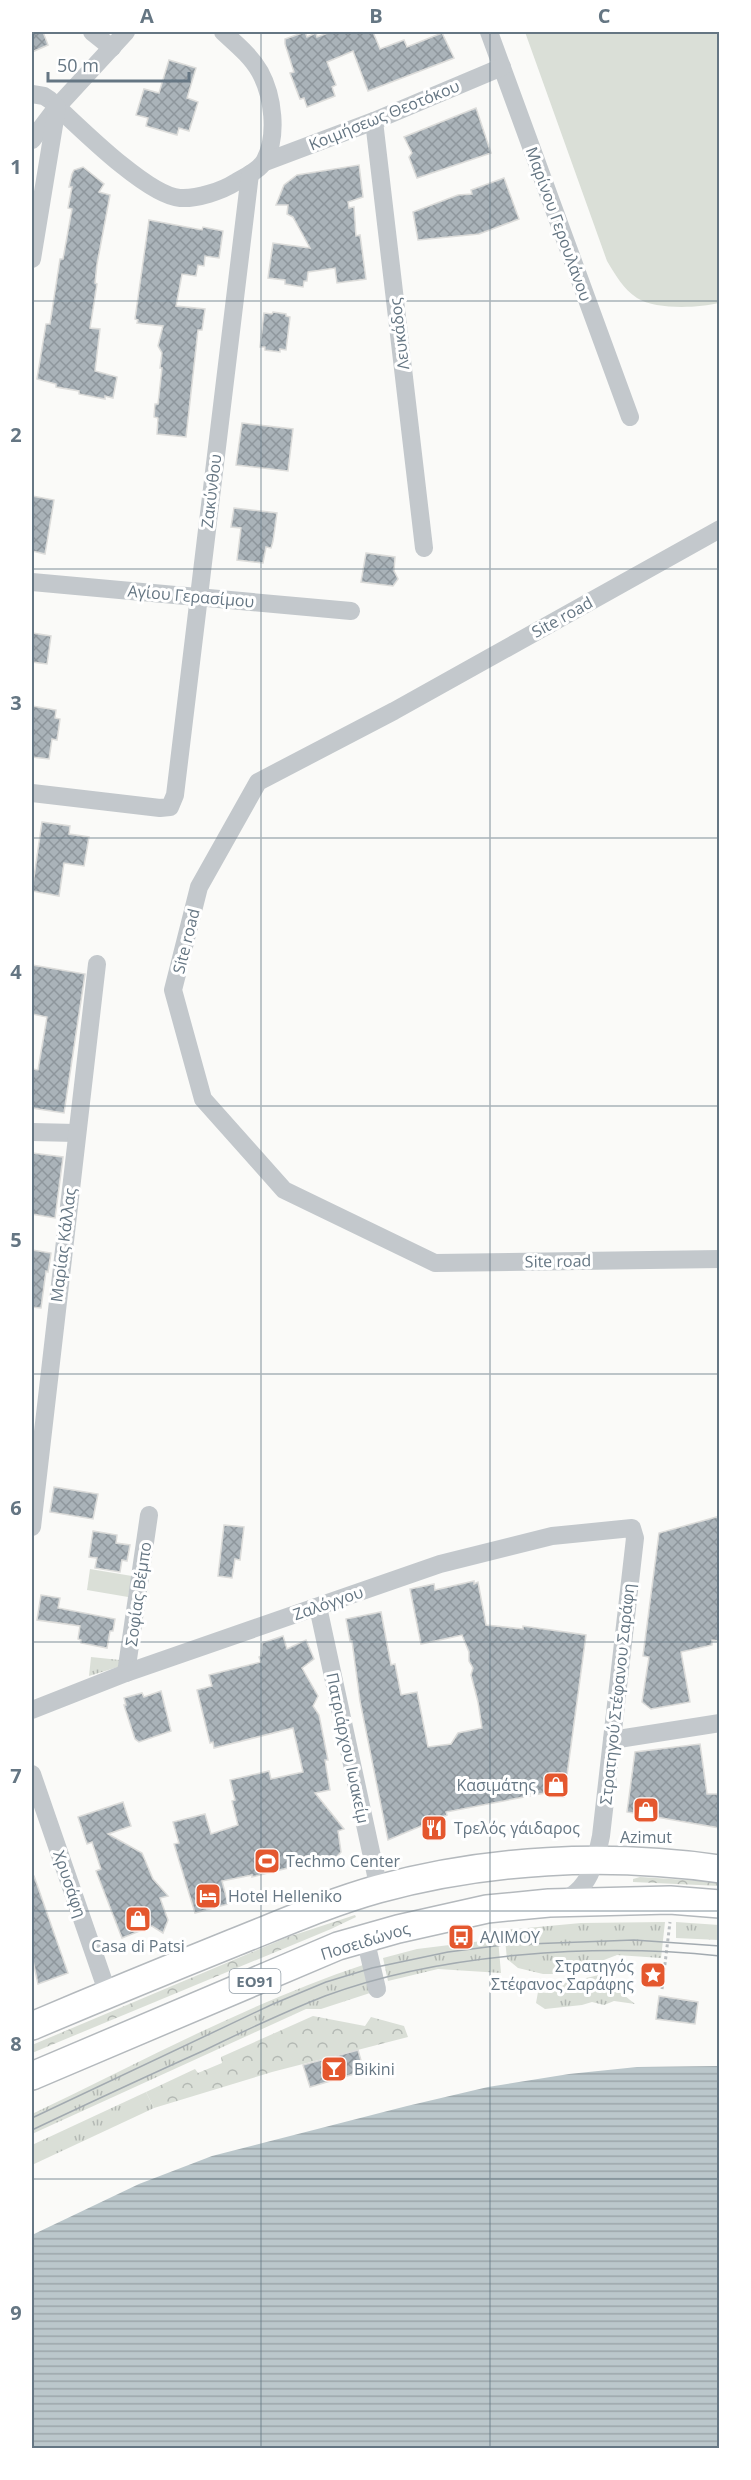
<svg xmlns="http://www.w3.org/2000/svg" width="751" height="2480" viewBox="0 0 751 2480" font-family="'Open Sans',sans-serif">
<style>
.grass{fill:url(#grass-tufts)}
.forest{fill:url(#forest-crowns)}
.green{fill:#dadfd7}
.water{fill:url(#water-rules)}
.building{fill:url(#building-cross-hatch);stroke:#dcdcda;stroke-width:1.5}
.lines{fill:none;stroke-linecap:round;stroke-linejoin:round}
.highway-casing{stroke:#b4b9bd;stroke-width:30}
.path{stroke:#bbbfc2;stroke-width:3;stroke-dasharray:3 3;stroke-linecap:butt}
.minor{stroke:#c3c8cc;stroke-width:18}
.highway{stroke:#fff;stroke-width:27}
.tram{stroke:#a2aab0;stroke-width:1.5}
.grid{fill:none;stroke:#657683;stroke-width:1.5;stroke-opacity:0.55}
.labels{text-anchor:middle;dominant-baseline:central;stroke-width:6;stroke-linejoin:round;paint-order:stroke}
.shield{fill:#fff;stroke:#939fa8;stroke-width:1.5}
.shield-label{font-size:15px;font-weight:bold;fill:#657683}
.street-label{font-size:16px;fill:#657683;stroke:#fff}
.poi-label{font-size:16px;fill:#657683;stroke:#fff;text-anchor:start}
.neatline{fill:none;stroke:#657683;stroke-width:2}
.grid-label{font-size:20px;text-anchor:middle;font-weight:bold;fill:#657683}
</style>
<defs>
<pattern id="grass-tufts" width="24" height="20" patternUnits="userSpaceOnUse" patternTransform="scale(1.5)"><rect width="24" height="20" fill="#dadfd7"/><path d="M3 7l-1-3M5 7V3M7 7l1-3M15 17l-1-3M17 17v-4M19 17l1-3" fill="none" stroke="#b4b9b4"/></pattern>
<pattern id="forest-crowns" width="20" height="18" patternUnits="userSpaceOnUse" patternTransform="scale(1.5)"><rect width="20" height="18" fill="#dadfd7"/><path d="M2 6a3 3 0 1 1 6 0M12 15a3 3 0 1 1 6 0" fill="none" stroke="#b4b9b4"/></pattern>
<pattern id="water-rules" width="6" height="5" patternUnits="userSpaceOnUse" patternTransform="scale(1.5)"><rect width="6" height="5" fill="#bbc7cb"/><path d="M0 2.5h6" fill="none" stroke="#9ca6aa"/></pattern>
<pattern id="building-cross-hatch" width="8" height="8" patternUnits="userSpaceOnUse" patternTransform="scale(1.5)"><rect width="8" height="8" fill="#aab3b9"/><path d="M0 0l8 8M0 8l8-8" fill="none" stroke="#8e969c"/></pattern>
</defs>
<rect width="100%" height="100%" fill="#fafaf8"/>
<!-- grass -->
<g class="grass">
<path d="M91,1657L120,1660L118,1667L89,1676Z"/>
<path d="M665,1922L661,1958L617,1955L570,1973L556,1974H543L518,1968L507,1959L504,1930L581,1923Z"/>
<path d="M676,1922L719,1925V1940L676,1938Z"/>
<path d="M498,1939L501,1973L438,1969L388,1981L383,1958L417,1949Z"/>
<path d="M363,1965L370,1993L321,2009H306L32,2134V2114C141,2062 249,2003 363,1965Z"/>
<path d="M599,1975L635,2004L614,2001L604,2005L592,2002L582,2005L545,2009L536,2003L538,1992L547,1993L556,1985Z"/>
<path d="M146,2092L154,2108L32,2165V2145Z"/>
</g>
<!-- forest -->
<g class="forest">
<path d="M640,1877L719,1882L720,1886L633,1882V1879Z"/>
<path d="M355,1915L356,1917L331,1929L32,2053V2045L288,1937Z"/>
<path d="M313,2016L365,2026L371,2017L404,2026L408,2037L272,2072L154,2108L146,2092L195,2069L198,2073L222,2063L221,2057Z"/>
</g>
<!-- green -->
<g class="green">
<path d="M525,32H719V303C698,308 656,310 637,298C623,289 615,274 607,261Z"/>
<path d="M90,1569L132,1576L128,1597L87,1590Z"/>
</g>
<!-- water -->
<path class="water" d="M719,2066V2448H32V2235L139,2184L212,2156L407,2106L488,2087L569,2074L637,2067Z"/>
<!-- building -->
<g class="building">
<path d="M32,32H43L48,45L32,52Z"/>
<path d="M305,32L307,37L316,33L317,37L331,32H373L380,49L404,40L407,47L442,33L454,58L368,91L353,51L327,62L336,85L332,87L335,96L307,107L304,98L300,99L290,73L294,72L285,44V39Z"/>
<path d="M169,60L196,68L187,98L198,102L189,131L179,128L177,135L146,126L148,118L136,115L144,89L159,93Z"/>
<path d="M476,108L491,153L417,178L409,157L412,153L404,137Z"/>
<path d="M359,165L363,197L348,202L349,208L354,207L356,236L360,235L366,279L337,283L335,268L308,272L307,281H304L303,287L285,284V280L268,278L273,243L310,248L293,217L287,214L288,205H276L284,185L297,175Z"/>
<path d="M83,167L104,184L99,192L110,195L97,264L95,283L97,284L90,328L100,329L95,371L117,377L113,398L105,396V399L79,394V391L56,387V384L37,379L46,324H50L60,259H63L72,209L68,208L72,187H69L72,174L74,170Z"/>
<path d="M504,178L519,219L479,234L418,240L413,212L458,195L472,194L471,190Z"/>
<path d="M149,220L202,230L203,227L223,231L219,258L205,256L204,266L198,265L196,276L182,274L176,306L205,309L202,330H198L186,437L157,434L158,418L154,417L155,404H158L162,368H160L162,353L158,346L163,326L137,323L138,320L135,319Z"/>
<path d="M273,312L286,314V316L290,317L286,350L280,349V352L265,350V347H260L264,313L272,314Z"/>
<path d="M242,423L293,429L288,471L236,465Z"/>
<path d="M32,496L54,500L45,554L32,551Z"/>
<path d="M234,508L277,513L273,541L271,548L266,547L263,563L237,560L241,528L231,527Z"/>
<path d="M366,553L395,557L394,571L398,579L393,586L361,582Z"/>
<path d="M32,633L51,636L47,664L32,662Z"/>
<path d="M32,706L56,710L55,718L60,719L57,740L52,739L49,759L32,757Z"/>
<path d="M42,822L70,826L69,834L89,837L84,866L64,863L59,896L32,891Z"/>
<path d="M32,965L85,974L64,1113L32,1108V1069L38,1070L47,1017L32,1014Z"/>
<path d="M32,1153L63,1157L55,1218L32,1214Z"/>
<path d="M32,1250L51,1253L48,1272L46,1271L41,1308L32,1307Z"/>
<path d="M54,1487L98,1494L93,1519L50,1512Z"/>
<path d="M720,1516V1641L712,1640V1645L681,1652L690,1702L651,1709L642,1702L649,1657L643,1656L659,1533Z"/>
<path d="M224,1525L244,1527L240,1560L235,1559L232,1578L218,1576Z"/>
<path d="M93,1531L117,1535L116,1543L130,1545L127,1561L122,1560L120,1572L95,1568L97,1558L89,1557Z"/>
<path d="M474,1581V1584L478,1582L486,1625L523,1629V1626L586,1635L564,1797L545,1793L446,1812L447,1815L388,1840L360,1701L352,1641H350L346,1619L381,1612L391,1665L395,1664L401,1695L417,1692L428,1747L451,1744L458,1733L482,1728L478,1702L471,1675L473,1668L469,1661V1652L462,1635L421,1644L410,1589L434,1584L435,1590Z"/>
<path d="M41,1595L60,1598L58,1608L115,1619L113,1631H110L107,1648L81,1643V1640L78,1639L80,1626L37,1620Z"/>
<path d="M283,1636L287,1649L306,1640L314,1659L302,1668L318,1696L313,1706L319,1715L328,1760H325L330,1790L315,1793L344,1829L338,1831L341,1852L330,1864L309,1868L308,1863L252,1877V1875L222,1881L228,1904L195,1913L174,1844L179,1843L173,1822L205,1814L211,1834L238,1825L232,1801L235,1800L230,1780L269,1771L271,1779L303,1772L293,1728L214,1748L213,1742L210,1743L197,1690L212,1686L209,1675L261,1662L259,1657L261,1656L262,1643Z"/>
<path d="M161,1691L171,1731L139,1742L135,1739L124,1705H126L124,1698L142,1693L144,1697Z"/>
<path d="M700,1744L707,1794H720V1828L627,1812L635,1752Z"/>
<path d="M123,1802L131,1826L108,1834L142,1853L153,1879L168,1896L160,1898L168,1920L163,1933L152,1926L122,1938L96,1871L101,1869L92,1842L87,1844L78,1817Z"/>
<path d="M32,1876H34L68,1973L38,1984L32,1956Z"/>
<path d="M659,1996L698,2002L695,2024L656,2019Z"/>
<path d="M358,2050L364,2071L310,2087L303,2065Z"/>
</g>
<g class="lines">
<!-- highway casing -->
<g class="highway-casing">
<g id="highway">
<path d="M32,2026C98,1998 166,1970 233,1943C281,1924 328,1903 378,1889C488,1859 606,1853 720,1869"/>
<path d="M32,2076L338,1946L398,1929L487,1909L549,1903L670,1900L720,1904"/>
</g>
</g>
<!-- path -->
<path class="path" d="M662,1989L670,1922"/>
<!-- minor -->
<g class="minor">
<path d="M92,32L112,48"/>
<path d="M489,32L630,417"/>
<path d="M32,94L44,96L50,100C76,124 147,196 180,198C197,199 222,191 236,182C245,177 260,170 265,160C278,135 273,96 260,72C251,56 236,44 223,32"/>
<path d="M374,121L424,548"/>
<path d="M32,140L57,107L126,32"/>
<path d="M265,162L374,121L502,67"/>
<path d="M32,259L57,107"/>
<path d="M720,529L394,711L258,782L199,887L173,990L203,1099L284,1190L435,1263L720,1259"/>
<path d="M32,582L351,611"/>
<path d="M32,793L160,808L170,807L175,795L250,174"/>
<path d="M32,1132L76,1133"/>
<path d="M32,1527L97,964"/>
<path d="M318,1607L379,1889"/>
<path d="M126,1673L149,1515"/>
<path d="M32,1710L126,1673L440,1564L552,1536L632,1528L635,1538L601,1836C596,1861 589,1892 560,1901"/>
<path d="M612,1740L720,1723"/>
<path d="M32,1774L108,1994"/>
<path d="M365,1938L377,1989"/>
</g>
<!-- highway -->
<use href="#highway" class="highway"/>
<!-- tram -->
<g class="tram">
<path d="M32,2118L273,2004L326,1982L372,1968L448,1952L503,1945L634,1940L720,1946"/>
<path d="M32,2130C89,2103 147,2076 205,2050C244,2031 284,2012 325,1996C440,1953 597,1943 720,1956"/>
</g>
</g>
<!-- grid -->
<path class="grid" d="M261,32V2448M490,32V2448M32,301H720M32,569H720M32,838H720M32,1106H720M32,1374H720M32,1642H720M32,1911H720M32,2179H720"/>
<!-- icons -->
<defs>
<g id="shop-square" transform="scale(1.35)"><rect x="-9" y="-9" width="18" height="18" rx="4" fill="#e4572e" stroke="#fff"/><path d="M-5-2.5h2.3a2.7 3.5 0 0 1 5.4 0H5L5.5 6h-11ZM-1.5-2.5h3a1.5 2.3 0 0 0-3 0Z" fill="#fff"/></g>
<g id="restaurant-square" transform="scale(1.35)"><rect x="-9" y="-9" width="18" height="18" rx="4" fill="#e4572e" stroke="#fff"/><path d="M-5-6h1v4h1v-4h1v4h1v-4h1v5L-1.5 .5V6h-2V.5L-5-1ZM5-6V6H3V1.5H1.5Q1.5-4 5-6Z" fill="#fff"/></g>
<g id="stadium-square" transform="scale(1.35)"><rect x="-9" y="-9" width="18" height="18" rx="4" fill="#e4572e" stroke="#fff"/><path d="M0-5a6.5 5 0 1 0 0 10a6.5 5 0 1 0 0-10ZM-3.5-1.8h7v3.6h-7Z" fill="#fff"/></g>
<g id="hotel-square" transform="scale(1.35)"><rect x="-9" y="-9" width="18" height="18" rx="4" fill="#e4572e" stroke="#fff"/><path d="M-6-4.5h1.5V1H6V5H4.5V3h-9V5H-6ZM-4 0a1.8 1.8 0 1 1 3.6 0ZM.5 0V-2.5h3Q6-2.5 6 0Z" fill="#fff"/></g>
<g id="bus-square" transform="scale(1.35)"><rect x="-9" y="-9" width="18" height="18" rx="4" fill="#e4572e" stroke="#fff"/><path d="M-5-6H5V4H4V6H2V4H-2V6H-4V4H-5ZM-3.5-4V0h7V-4ZM-3.5 1.2v1.5H-2V1.2ZM2 1.2v1.5H3.5V1.2Z" fill="#fff"/></g>
<g id="sight-square" transform="scale(1.35)"><rect x="-9" y="-9" width="18" height="18" rx="4" fill="#e4572e" stroke="#fff"/><path d="M0-6L1.8-2.2L6-1.7L2.9 1.2L3.7 5.4L0 3.3L-3.7 5.4L-2.9 1.2L-6-1.7L-1.8-2.2Z" fill="#fff"/></g>
<g id="bar-square" transform="scale(1.35)"><rect x="-9" y="-9" width="18" height="18" rx="4" fill="#e4572e" stroke="#fff"/><path d="M-6-5H6L.8 .8V4.5H3.5V6h-7V4.5H-.8V.8Z" fill="#fff"/></g>
</defs>
<g fill-rule="evenodd">
<use href="#shop-square" x="556" y="1785"/>
<use href="#shop-square" x="646" y="1810"/>
<use href="#restaurant-square" x="434" y="1828"/>
<use href="#stadium-square" x="267" y="1861"/>
<use href="#hotel-square" x="208" y="1896"/>
<use href="#shop-square" x="138" y="1919"/>
<use href="#bus-square" x="461" y="1937"/>
<use href="#sight-square" x="653" y="1975"/>
<use href="#bar-square" x="334" y="2069"/>
</g>
<g class="labels">
<!-- shield labels -->
<rect class="shield" x="229.5" y="1969" width="51" height="24" rx="4.5"/>
<g class="shield-label">
<text x="255" y="1981">ΕΟ91</text>
</g>
<!-- street labels -->
<g class="street-label">
<text transform="translate(384 115) rotate(-22)">Κοιμήσεως Θεοτόκου</text>
<text transform="translate(559 224) rotate(70)">Μαρίνου Γερουλάνου</text>
<text transform="translate(399 334) rotate(-97)">Λευκάδος</text>
<text transform="translate(211 491) rotate(-83)">Ζακύνθου</text>
<text transform="translate(191 596) rotate(5)">Αγίου Γερασίμου</text>
<text transform="translate(562 617) rotate(-29)">Site road</text>
<text transform="translate(186 941) rotate(-76)">Site road</text>
<text transform="translate(63 1245) rotate(-83)">Μαρίας Κάλλας</text>
<text transform="translate(558 1261) rotate(-1)">Site road</text>
<text transform="translate(138 1594) rotate(-82)">Σοφίας Βέμπο</text>
<text transform="translate(328 1603) rotate(-19)">Ζαλόγγου</text>
<text transform="translate(617 1694) rotate(-84)">Στρατηγού Στέφανου Σαράφη</text>
<text transform="translate(348 1748) rotate(78)">Πατριάρχου Ιωακείμ</text>
<text transform="translate(70 1884) rotate(71)">Χρυσάφη</text>
<text transform="translate(365 1941) rotate(-17)">Ποσειδώνος</text>
</g>
<!-- poi labels -->
<g class="poi-label">
<text x="536" y="1785" text-anchor="end">Κασιμάτης</text>
<text x="454" y="1828">Τρελός γάιδαρος</text>
<text x="646" y="1837" text-anchor="middle">Azimut</text>
<text x="286" y="1861">Techmo Center</text>
<text x="228" y="1896">Hotel Helleniko</text>
<text x="480" y="1937">ΑΛΙΜΟΥ</text>
<text x="138" y="1946" text-anchor="middle">Casa di Patsi</text>
<text x="634" y="1966" text-anchor="end">Στρατηγός<tspan x="634" dy="18">Στέφανος Σαράφης</tspan></text>
<text x="354" y="2069">Bikini</text>
</g>
</g>
<!-- border -->
<rect width="751" height="2480" fill="none" stroke="#ffffff" stroke-width="66"/>
<!-- scale -->
<path d="M48 72v9h141v-9" fill="none" stroke="#657683" stroke-width="3"/>
<text x="57" y="72" font-size="18" fill="#657683" stroke="#ffffff" stroke-width="4.5" paint-order="stroke">50 m</text>
<rect x="33" y="33" width="685" height="2414" class="neatline"/>
<g class="grid-label">
<text x="147" y="23">A</text>
<text x="376" y="23">B</text>
<text x="604" y="23">C</text>
<text x="16" y="174">1</text>
<text x="16" y="442">2</text>
<text x="16" y="710">3</text>
<text x="16" y="979">4</text>
<text x="16" y="1247">5</text>
<text x="16" y="1515">6</text>
<text x="16" y="1783">7</text>
<text x="16" y="2051">8</text>
<text x="16" y="2320">9</text>
</g>
</svg>
